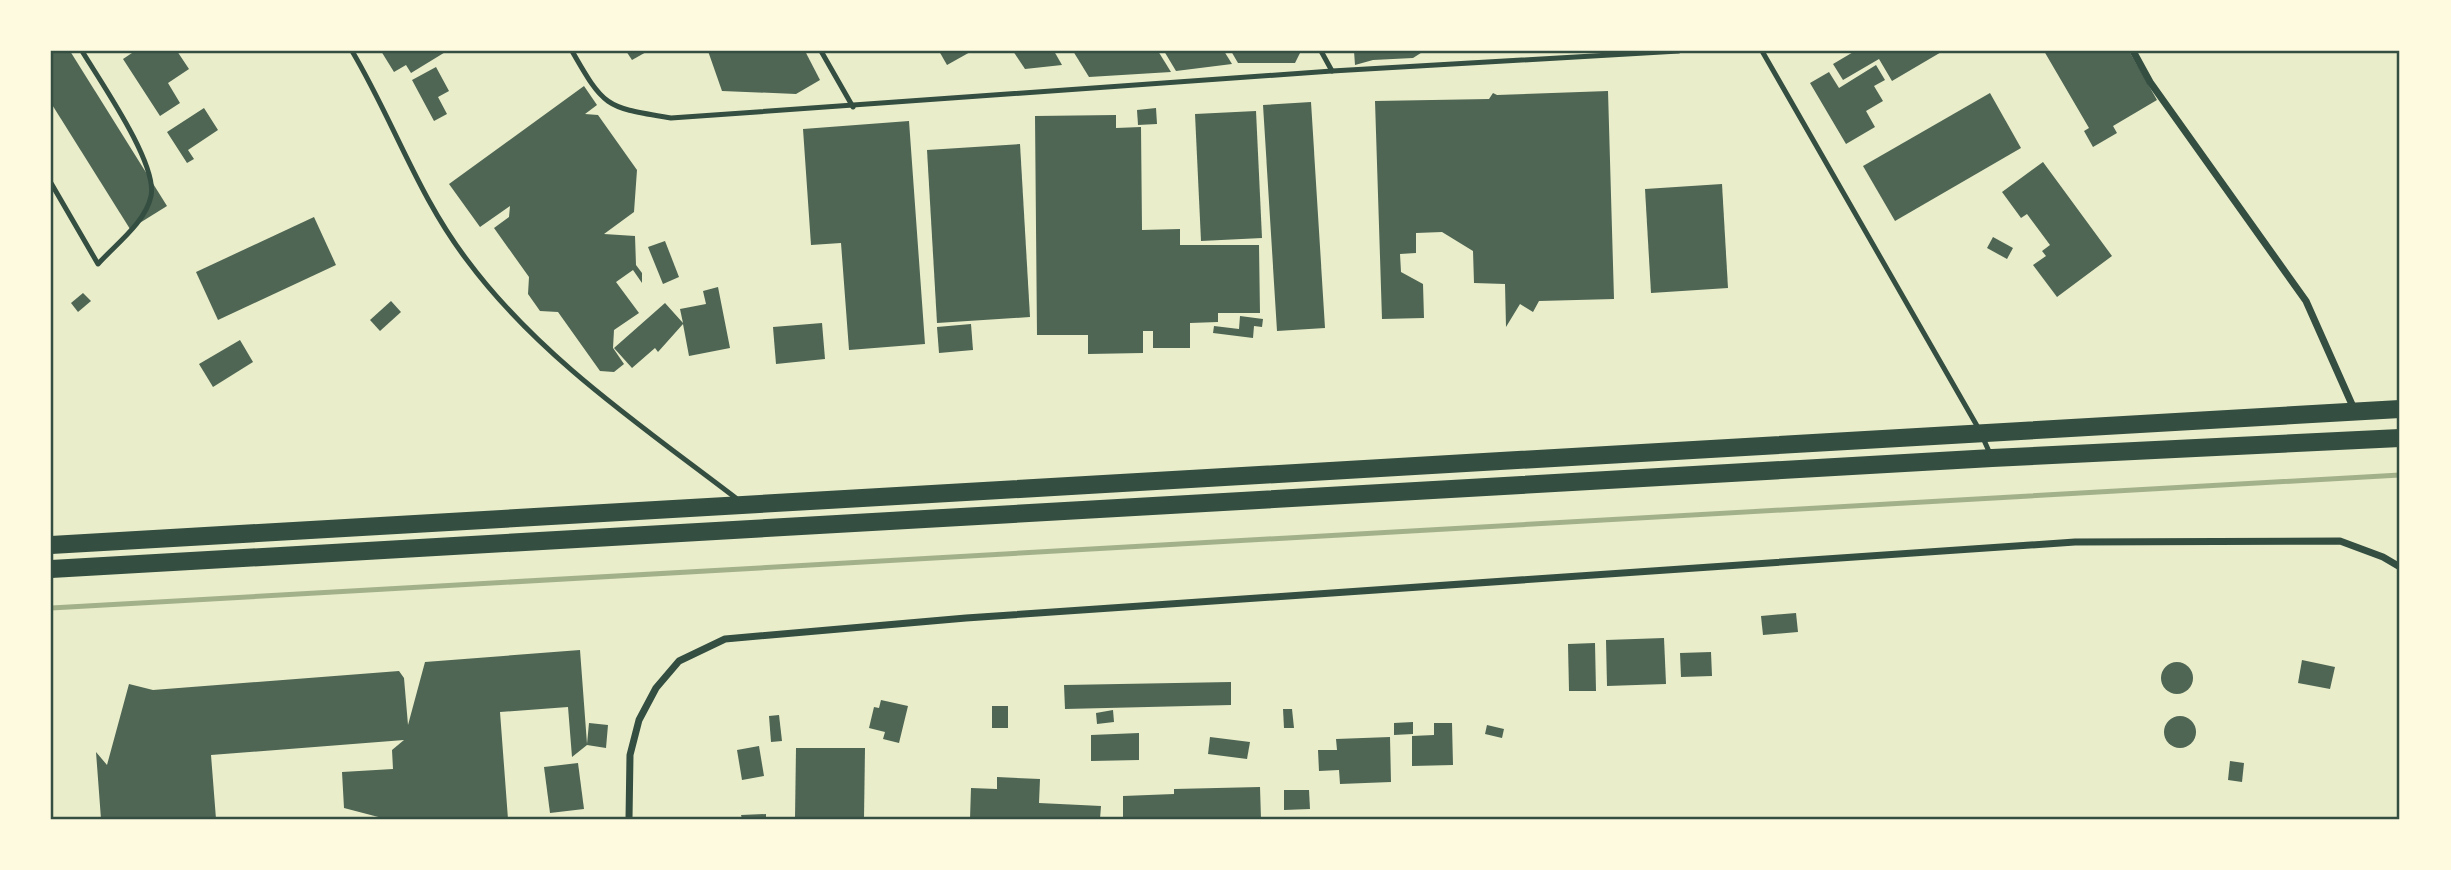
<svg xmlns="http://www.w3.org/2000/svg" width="2451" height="870" viewBox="0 0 2451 870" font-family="'Nunito Sans',sans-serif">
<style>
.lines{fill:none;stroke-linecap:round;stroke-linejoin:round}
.stream{stroke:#a3b18a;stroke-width:5}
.building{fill:#4f6655}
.service{stroke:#344e41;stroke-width:5}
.minor{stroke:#344e41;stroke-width:7}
.primary{stroke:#344e41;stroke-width:18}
.neatline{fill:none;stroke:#344e41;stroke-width:2.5}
</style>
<rect width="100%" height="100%" fill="#e9edc9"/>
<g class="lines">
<!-- stream -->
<path class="stream" d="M51,608L2400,475"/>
</g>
<!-- building -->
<g class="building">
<path d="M51,51H70L167,206L130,229L51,103Z"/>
<path d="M135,51H177L189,69L168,83L180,103L160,116L123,59Z"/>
<path d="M381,51H447L411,73L406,65L394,72Z"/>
<path d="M626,51H648L632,60Z"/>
<path d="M708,51H805L820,80L796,94L722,91Z"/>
<path d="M939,51H972L947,65Z"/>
<path d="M1013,51H1054L1062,65L1025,69Z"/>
<path d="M1073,51H1158L1171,72L1089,77Z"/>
<path d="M1164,51H1224L1232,64L1176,71Z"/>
<path d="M1231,51H1301L1295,63H1238Z"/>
<path d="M1354,51H1424L1413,58L1373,60L1355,65Z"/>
<path d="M1855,51H1943L1892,81L1879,59L1843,80L1833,64Z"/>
<path d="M2044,51H2129L2157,100L2113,126L2117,133L2093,147L2084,131L2089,128Z"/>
<path d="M1876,65L1885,80L1874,86L1883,101L1866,111L1875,127L1846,144L1810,83L1829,72L1839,88Z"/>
<path d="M436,67L449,91L438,97L447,114L434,121L412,80Z"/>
<path d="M584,86L597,105L585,114L598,115L637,170L634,212L604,234L635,236L636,265L642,273V283L633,270L616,282L639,313L614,330L613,348L611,345L624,364L614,372L600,371L558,312L540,311L528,294L529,277L494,228L509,217L510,206L480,227L449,184Z"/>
<path d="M1608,91L1614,299L1539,301L1533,312L1520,304L1506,327L1505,284L1474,283L1473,251L1442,232L1416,233V253L1400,254L1401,272L1423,284L1424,318L1382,319L1375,101L1489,99L1493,93L1497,95Z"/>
<path d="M1990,93L2021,148L1895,221L1863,166Z"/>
<path d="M1311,102L1325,328L1277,331L1263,105Z"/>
<path d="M204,108L218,130L188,150L194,159L187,163L167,132Z"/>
<path d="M1156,108L1157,124L1138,125L1137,110Z"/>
<path d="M1256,111L1262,238L1201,241L1195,114Z"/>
<path d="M1116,115V128L1141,127L1142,230L1180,229V245H1259L1260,313H1218V322L1190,323V348H1153V331H1143V353L1088,354V335H1037L1035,116Z"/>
<path d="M909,121L925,344L849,350L841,243L811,245L803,129Z"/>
<path d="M1020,144L1030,317L937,323L927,150Z"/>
<path d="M2043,162L2112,256L2057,297L2033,265L2046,256L2042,251L2050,245L2027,214L2021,218L2002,192Z"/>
<path d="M1722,184L1728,288L1651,293L1645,189Z"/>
<path d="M314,217L336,265L218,320L196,272Z"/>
<path d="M1993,237L2013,248L2007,259L1987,248Z"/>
<path d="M665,241L679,277L663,284L648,247Z"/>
<path d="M718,287L730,348L689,356L683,324L658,352L655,348L632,368L614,348L665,303L683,323L680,309L706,304L703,291Z"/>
<path d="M83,293L91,301L78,312L71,303Z"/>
<path d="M391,301L401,312L380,331L370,320Z"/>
<path d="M1240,316L1263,319L1262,327L1254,326L1253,338L1213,333L1214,326L1239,329Z"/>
<path d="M822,323L825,359L776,364L773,327Z"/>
<path d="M971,324L973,350L939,353L937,327Z"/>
<path d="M240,340L253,362L213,387L199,364Z"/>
<path d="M1796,613L1798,632L1763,635L1761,616Z"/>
<path d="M1664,638L1666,684L1607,686L1606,640Z"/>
<path d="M1595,643L1596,691H1569L1568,644Z"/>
<path d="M580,650L587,744L589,723L608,725L606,748L587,745L572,757L568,707L500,712L508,819H386L344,808L342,772L393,769L392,750L404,740L211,755L216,819H101L96,752L107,765L129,684L153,690L399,671L404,678L408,725L425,662Z"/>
<path d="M1711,652L1712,676L1681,677L1680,653Z"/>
<path d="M2302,660L2335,667L2330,689L2298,683Z"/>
<circle cx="2177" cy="678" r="16"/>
<path d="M1231,682V705L1065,709L1064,685Z"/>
<path d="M881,700L908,706L899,743L883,739L885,732L869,728L874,707L879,708Z"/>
<rect x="992" y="706" width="16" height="22"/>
<path d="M1283,709H1292L1294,728H1284Z"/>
<path d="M1113,710L1114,722L1097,724L1096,713Z"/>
<path d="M779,715L782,741L771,742L769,716Z"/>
<circle cx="2180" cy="732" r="16"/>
<path d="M1413,722V734L1394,735V723Z"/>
<path d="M1434,723H1452L1453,765L1412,766V736L1434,735Z"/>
<path d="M1487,725L1504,729L1502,738L1485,734Z"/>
<path d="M1139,733V760L1091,761V735Z"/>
<path d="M1210,737L1250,742L1247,759L1208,754Z"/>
<path d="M1390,737L1391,782L1340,784L1339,770L1319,771L1318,750H1337L1336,739Z"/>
<path d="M759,746L764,776L742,780L737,750Z"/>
<path d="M796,748H865L864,819H795Z"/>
<path d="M2230,761L2244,763L2242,782L2228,780Z"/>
<path d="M578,763L584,809L550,813L544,767Z"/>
<path d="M997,777L1040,779L1039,803L1101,806L1100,819H970L971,788L997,789Z"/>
<path d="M1260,787L1261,819H1123V796L1174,794V789Z"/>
<path d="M1284,790H1309L1310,809L1284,810Z"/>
<path d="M766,814V819H742L741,815Z"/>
</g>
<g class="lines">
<!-- service -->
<g class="service">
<path d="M352,51C393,120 418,196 467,260C539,357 643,427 737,499"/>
<path d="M572,51C605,109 606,107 671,118L1332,71L1679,51"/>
<path d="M821,51L853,107"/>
<path d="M1321,51L1332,71"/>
<path d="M1762,51L1980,431L1991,456"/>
<path d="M51,183L98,264C115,245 146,222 151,196C158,164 100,81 82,51"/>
</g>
<!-- minor -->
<g class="minor">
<path d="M2133,51L2150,82L2306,301L2354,409"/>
<path d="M629,819L630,755L639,720L656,688L679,661L725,639L966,618L2075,542L2340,541L2383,557L2400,567"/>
</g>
<!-- primary -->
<g class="primary">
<path d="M51,545L2400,409"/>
<path d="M51,569L1992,458L2400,438"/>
</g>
</g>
<!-- border -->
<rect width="2451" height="870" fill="none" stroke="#fefae0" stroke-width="105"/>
<rect x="52" y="52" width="2346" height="766" class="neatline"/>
</svg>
